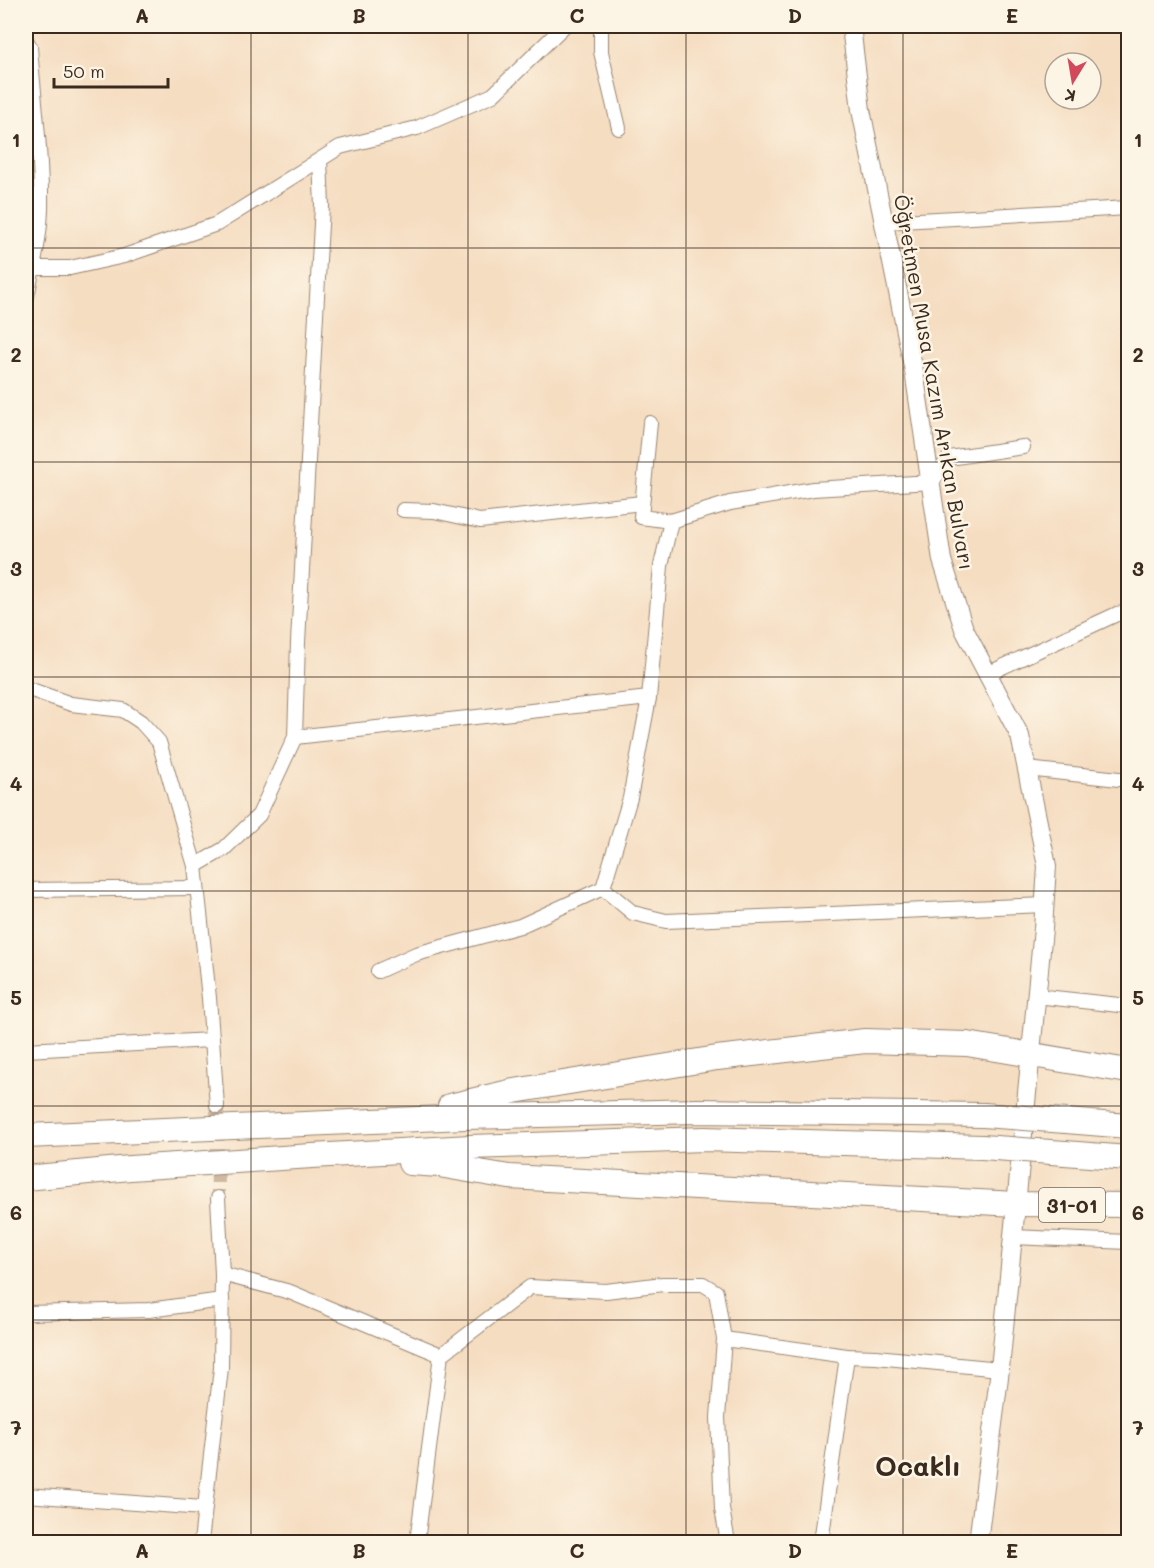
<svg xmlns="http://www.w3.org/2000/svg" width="1154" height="1568" viewBox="0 0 1154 1568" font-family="Mali,sans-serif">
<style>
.green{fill:#8bc478;stroke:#63774b;stroke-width:1.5}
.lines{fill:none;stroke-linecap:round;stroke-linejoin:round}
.street-tunnel{stroke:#d0b9a0;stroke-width:14;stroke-dasharray:14 7;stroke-linecap:butt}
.street-casing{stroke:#988470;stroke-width:16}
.secondary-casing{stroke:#988470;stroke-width:20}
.highway-casing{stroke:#988470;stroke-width:26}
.street{stroke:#fff;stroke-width:14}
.secondary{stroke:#fff;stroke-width:18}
.highway{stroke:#fff;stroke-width:24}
.highway-bridge-casing{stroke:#988470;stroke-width:26;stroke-linecap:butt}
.highway-bridge{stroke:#fff;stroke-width:24}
.grid{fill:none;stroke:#3b2a1e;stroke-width:1.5;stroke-opacity:0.55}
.labels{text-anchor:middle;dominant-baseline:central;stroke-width:5;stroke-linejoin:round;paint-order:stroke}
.shield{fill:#fcf5e5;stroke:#75675a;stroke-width:1.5}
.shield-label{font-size:20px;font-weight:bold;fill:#3b2a1e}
.street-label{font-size:21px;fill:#3b2a1e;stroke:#fcf5e5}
.district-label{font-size:27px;font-weight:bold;fill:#3b2a1e;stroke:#fcf5e5}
.neatline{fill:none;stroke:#3b2a1e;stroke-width:2}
.grid-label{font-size:20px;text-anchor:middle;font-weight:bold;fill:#3b2a1e}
</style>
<rect width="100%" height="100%" fill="#fcf5e5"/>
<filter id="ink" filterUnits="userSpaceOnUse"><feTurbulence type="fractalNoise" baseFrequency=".0167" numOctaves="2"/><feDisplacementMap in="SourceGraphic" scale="12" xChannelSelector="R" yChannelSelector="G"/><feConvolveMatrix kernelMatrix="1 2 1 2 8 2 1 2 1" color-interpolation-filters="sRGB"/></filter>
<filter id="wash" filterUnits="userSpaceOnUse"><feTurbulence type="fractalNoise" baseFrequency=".008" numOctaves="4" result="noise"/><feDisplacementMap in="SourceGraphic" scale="24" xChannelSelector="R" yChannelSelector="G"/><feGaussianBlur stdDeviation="1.35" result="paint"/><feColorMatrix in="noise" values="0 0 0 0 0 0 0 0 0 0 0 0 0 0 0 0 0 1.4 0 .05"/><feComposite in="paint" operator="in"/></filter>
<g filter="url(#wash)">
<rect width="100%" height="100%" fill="#f5ddc1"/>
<!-- green -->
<path class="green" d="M26,136L32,174L26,212Z"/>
</g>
<g filter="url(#ink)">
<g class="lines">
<!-- street-tunnel -->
<path class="street-tunnel" d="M217,1106L218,1198"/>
<!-- street casing -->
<g class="street-casing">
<g id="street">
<path d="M601,26V52L619,128"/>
<path d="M26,40L30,47C34,101 42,156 41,209C40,240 32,271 26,301"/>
<path d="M884,222L1128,208"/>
<path d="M32,268H70L124,256L217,224L340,147L417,128L493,95L564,26"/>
<path d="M650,423L641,517L671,521"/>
<path d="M403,510L434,511L480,521L642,503"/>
<path d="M987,674L1117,614L1128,612"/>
<path d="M26,688L71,704L123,710L141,722L159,742L195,866L209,998L217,1106"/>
<path d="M295,737L649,698"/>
<path d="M1027,769L1128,780"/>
<path d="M195,866L224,849L259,815L295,737L298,642L322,206L320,160"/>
<path d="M603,888L633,913L666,921L1045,905"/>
<path d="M26,890L197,888"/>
<path d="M378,971L416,954L520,926L603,888L630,798L649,698L661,566L671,521L730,503L813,489L932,482L949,458L1023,447"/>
<path d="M1036,996L1128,1006"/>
<path d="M26,1050L211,1040"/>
<path d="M1013,1237L1128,1242"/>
<path d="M222,1274L290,1292L441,1355"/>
<path d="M26,1313L149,1310L222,1300"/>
<path d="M724,1339L847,1356L876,1357L1000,1369"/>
<path d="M26,1495L203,1508"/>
<path d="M201,1542L221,1368L222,1274L218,1198"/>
<path d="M417,1542L441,1355L530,1287L606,1291L663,1284H703L716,1292L724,1339L718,1417L722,1509L728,1542"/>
<path d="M821,1542L847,1356"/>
</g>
</g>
<!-- secondary casing -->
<g class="secondary-casing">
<path id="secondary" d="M851,26L861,110L914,371L942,560L964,629L1020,736L1047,866L1043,929L1000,1369L978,1542"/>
</g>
<!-- highway casing -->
<g class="highway-casing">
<g id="highway">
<path d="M450,1106L514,1091L717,1058L865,1041L967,1044L1128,1071"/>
<path d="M1066,1121L1128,1126"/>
<path d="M26,1136L465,1117L697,1111L983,1115"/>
<path d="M1065,1153L1128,1158"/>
<path d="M410,1163L439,1165L509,1177L1016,1204L1128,1205"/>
<path d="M26,1178L130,1168L312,1156L470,1147L704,1139L982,1147"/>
</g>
</g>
<!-- street -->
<use href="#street" class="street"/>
<!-- secondary -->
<use href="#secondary" class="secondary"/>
<!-- highway -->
<use href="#highway" class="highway"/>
<!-- highway-bridge casing -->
<g class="highway-bridge-casing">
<g id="highway-bridge">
<path d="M983,1115L1066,1121"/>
<path d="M982,1147L1065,1153"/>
</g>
</g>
<!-- highway-bridge -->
<use href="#highway-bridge" class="highway-bridge"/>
</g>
</g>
<!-- grid -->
<path class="grid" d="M251,26V1542M468,26V1542M686,26V1542M903,26V1542M26,248H1128M26,462H1128M26,677H1128M26,891H1128M26,1106H1128M26,1320H1128"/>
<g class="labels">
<!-- shield labels -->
<rect class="shield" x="1039" y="1188" width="66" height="34" rx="4.5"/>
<g class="shield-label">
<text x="1072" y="1205">31-01</text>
</g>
<!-- street labels -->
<g class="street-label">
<text transform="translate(935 382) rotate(80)">Öğretmen Musa Kazım Arıkan Bulvarı</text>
</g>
<!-- district labels -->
<g class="district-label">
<text x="918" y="1465">Ocaklı</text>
</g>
</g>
<!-- margin -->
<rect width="1154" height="1568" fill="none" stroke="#fcf5e5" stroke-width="66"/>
<!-- north arrow -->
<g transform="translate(1073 81) rotate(191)"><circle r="28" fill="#fcf5e5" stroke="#afa495" stroke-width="1.5"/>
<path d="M0-4.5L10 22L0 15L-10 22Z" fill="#d1495b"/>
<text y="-9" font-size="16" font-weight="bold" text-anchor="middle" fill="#3b2a1e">K</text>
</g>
<!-- scale -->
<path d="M54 78v9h114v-9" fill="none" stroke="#3b2a1e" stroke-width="3"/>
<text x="63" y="78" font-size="18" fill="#3b2a1e" stroke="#fcf5e5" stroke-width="4.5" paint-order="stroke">50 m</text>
<rect x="33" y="33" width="1088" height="1502" class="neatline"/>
<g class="grid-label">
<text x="142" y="23">A</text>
<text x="359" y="23">B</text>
<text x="577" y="23">C</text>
<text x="795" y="23">D</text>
<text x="1012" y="23">E</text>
<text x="16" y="147">1</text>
<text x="1138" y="147">1</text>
<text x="16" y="362">2</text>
<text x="1138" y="362">2</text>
<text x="16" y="576">3</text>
<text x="1138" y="576">3</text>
<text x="16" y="791">4</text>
<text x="1138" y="791">4</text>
<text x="16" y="1005">5</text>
<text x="1138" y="1005">5</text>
<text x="16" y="1220">6</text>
<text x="1138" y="1220">6</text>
<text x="16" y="1435">7</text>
<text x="1138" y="1435">7</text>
<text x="142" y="1558">A</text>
<text x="359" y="1558">B</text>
<text x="577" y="1558">C</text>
<text x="795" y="1558">D</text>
<text x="1012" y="1558">E</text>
</g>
</svg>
